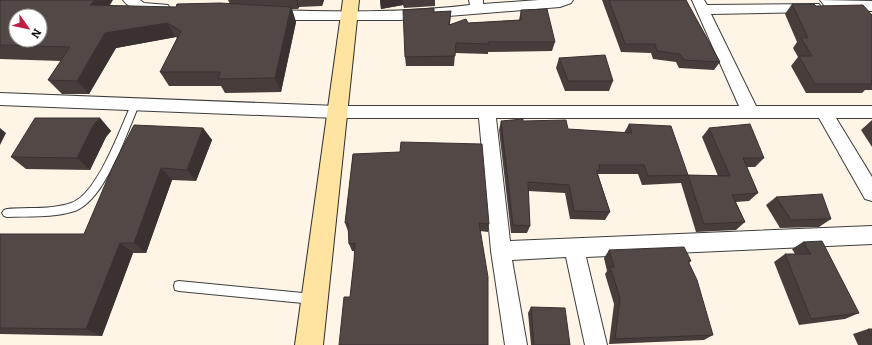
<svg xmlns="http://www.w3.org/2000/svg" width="872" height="345" viewBox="0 0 872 345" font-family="Bitter,serif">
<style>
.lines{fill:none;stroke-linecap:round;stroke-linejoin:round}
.lane-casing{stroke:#3d3d3d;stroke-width:2}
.street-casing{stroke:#3d3d3d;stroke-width:2}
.secondary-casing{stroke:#2c2c2c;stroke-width:2}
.lane{fill:#fff;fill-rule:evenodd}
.street{fill:#fff;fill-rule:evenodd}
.secondary{fill:#ffe3a1;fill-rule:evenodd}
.wall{fill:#473e3c}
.shaded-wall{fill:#393231}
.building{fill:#524846;stroke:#393231;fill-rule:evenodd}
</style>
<rect width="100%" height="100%" fill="#fff5e6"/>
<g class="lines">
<!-- lane casing -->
<g class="lane-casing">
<g id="lane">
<path d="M135,102L139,105C126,134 106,199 75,211C53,218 29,216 7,217L4,216L2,213L4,210L7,209C28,207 51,210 71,203C97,195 120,129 131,105Z"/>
<path d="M179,281L313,294L317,295L318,299L317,303L313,304L179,291L175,290L174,286L175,282Z"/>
</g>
</g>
<!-- street casing -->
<g class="street-casing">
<g id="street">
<path d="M123,0H140L144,3L168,5L170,8L168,11C154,15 132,13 123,0Z"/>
<path d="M469,0H483V4L539,0H573L571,3L560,7L399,20H271L266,18L264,15L266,12L271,10C337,12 404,13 470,5Z"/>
<path d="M692,0H704L707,5L819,4L821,7L819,10L814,12L711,14L756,106H872V118H836L872,177V201L865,199L819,118H496L510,241L872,226V244L586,257L607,345H585L566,257L512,260L527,345H505L491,251L479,118H337L0,105V93L337,106H739Z"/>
<path d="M820,0L872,1V11H832L827,9Z"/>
</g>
</g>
<!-- secondary casing -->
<g class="secondary-casing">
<path id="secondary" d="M343,0H359L323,345H295Z"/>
</g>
<!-- lane -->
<use href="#lane" class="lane"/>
<!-- street -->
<use href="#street" class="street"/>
<!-- secondary -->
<use href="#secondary" class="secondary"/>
</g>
<!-- wall -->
<g class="wall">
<path d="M0,0L110,6L176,7L230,4L228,0H324L322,6L299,7L298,9H292L296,22L281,92L225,93L221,86H169L160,72L177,38L176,37L116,48L89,94H62L48,80L61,61L0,59Z"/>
<path d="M380,0H435V6L404,8L403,5L381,9Z"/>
<path d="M602,0H686L720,62L714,70L679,68L676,62L653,59L651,53L621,52Z"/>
<path d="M792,4L816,6L872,15V90H865L862,93H806L791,66L798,57L793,48L797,42L785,14Z"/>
<path d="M521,10L555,42L552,51L488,52V54L455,53L454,66H406L405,57L434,12L451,11L450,24L519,20Z"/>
<path d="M559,58L613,81L609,91H565L556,68Z"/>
<path d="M100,118L111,131L106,137L90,170L26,169L11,157Z"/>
<path d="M872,120V147L861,130Z"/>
<path d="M501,121H523L568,129L624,133L629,124L688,175L718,176L702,137L709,128L764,158L755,167H747L758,193L749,201L736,202L745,222L736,230L696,232L681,183L642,185L638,174H598L610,212L605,220L570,219L565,193L528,191L530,226L527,233H511L499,130Z"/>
<path d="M203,128L212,140L196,181L172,180L146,253H133L102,336L0,334V234H84Z"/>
<path d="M353,154L489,224L488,232L480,231L350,297L354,261L355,251H352L349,244L348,231L345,223Z"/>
<path d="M776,197L831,219L819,227L780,228L766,205Z"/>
<path d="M803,242L859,313L845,319L799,325L774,262L785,254H795L792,249Z"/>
<path d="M609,250L691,261L689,263L713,335L704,340L609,344L614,304L605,274L607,271L604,258Z"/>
<path d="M531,307L570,345H531L528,313Z"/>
<path d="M868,329H872V345H858L853,334Z"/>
</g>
<!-- shaded-wall -->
<g class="shaded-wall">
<path d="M94,0H113L101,20L90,5Z"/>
<path d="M296,0H297L299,7L298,9Z"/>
<path d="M321,0H324L322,6Z"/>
<path d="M380,0H403V5L381,9Z"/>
<path d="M291,7L296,22L281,92L275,78Z"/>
<path d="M167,23L176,37L116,48L89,94L77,81L105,33Z"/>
<path d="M100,118L111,131L106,137L90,170L77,158L94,124Z"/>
<path d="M0,128L6,133L0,145Z"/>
<path d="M203,128L212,140L196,181L187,170Z"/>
<path d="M161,168L172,180L146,253L134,243Z"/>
<path d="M120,243L133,253L102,336L86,329Z"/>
</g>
<!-- building -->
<g class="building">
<path d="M0,0H94L90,5L176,7L177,4L220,3L291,7L275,78L218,79L220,72H160L181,31L167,23L105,33L77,81L48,80L70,47L0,45ZM16,16H40V40H16Z"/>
<path d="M609,0H686L720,62L684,60L680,54L657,51L655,44H625Z"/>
<path d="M792,4H814L816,6L863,5L872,15V81H871L872,84H815L799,56H812L801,38H808Z"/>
<path d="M434,8V12L451,11L449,25L466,19L468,23L521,20V10L547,9L555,42H488L489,44L456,43L455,56L405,57L403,10Z"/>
<path d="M605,55L613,81H568L559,58Z"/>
<path d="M35,118H100L94,124L77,158L11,157Z"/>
<path d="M523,119V121L566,120L568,129L632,133L629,124L671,126L688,175L648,176L644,165H599L600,170H596L610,212L574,211L569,185L528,182L530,226L513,225L501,121Z"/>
<path d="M750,124L764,158H743L758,193L732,195L745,222L704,224L688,175L730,176L709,128Z"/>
<path d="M134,125L203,128L187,170L161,168L134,243H120L86,329L0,328V234H84L113,166Z"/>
<path d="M401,142L482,144L489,224L479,223L488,277V345H339L344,297H350L354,261L355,243L349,244L348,223H345L353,154L400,152Z"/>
<path d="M822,194L831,219L791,220L776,197Z"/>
<path d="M822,241L859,313L811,319L785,254H811L803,242Z"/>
<path d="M684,247L691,261H688L697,280L713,335L615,339L620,298L610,267H614L609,250Z"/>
<path d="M531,307L565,308L570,345H534Z"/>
<path d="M868,329H872V337Z"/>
</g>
<!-- north arrow -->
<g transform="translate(28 28) rotate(123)"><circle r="19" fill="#ffffff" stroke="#9d9d9d"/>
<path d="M0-3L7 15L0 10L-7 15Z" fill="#bb2045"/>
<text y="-6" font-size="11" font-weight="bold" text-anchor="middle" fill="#0a0a0a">N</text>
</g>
</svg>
